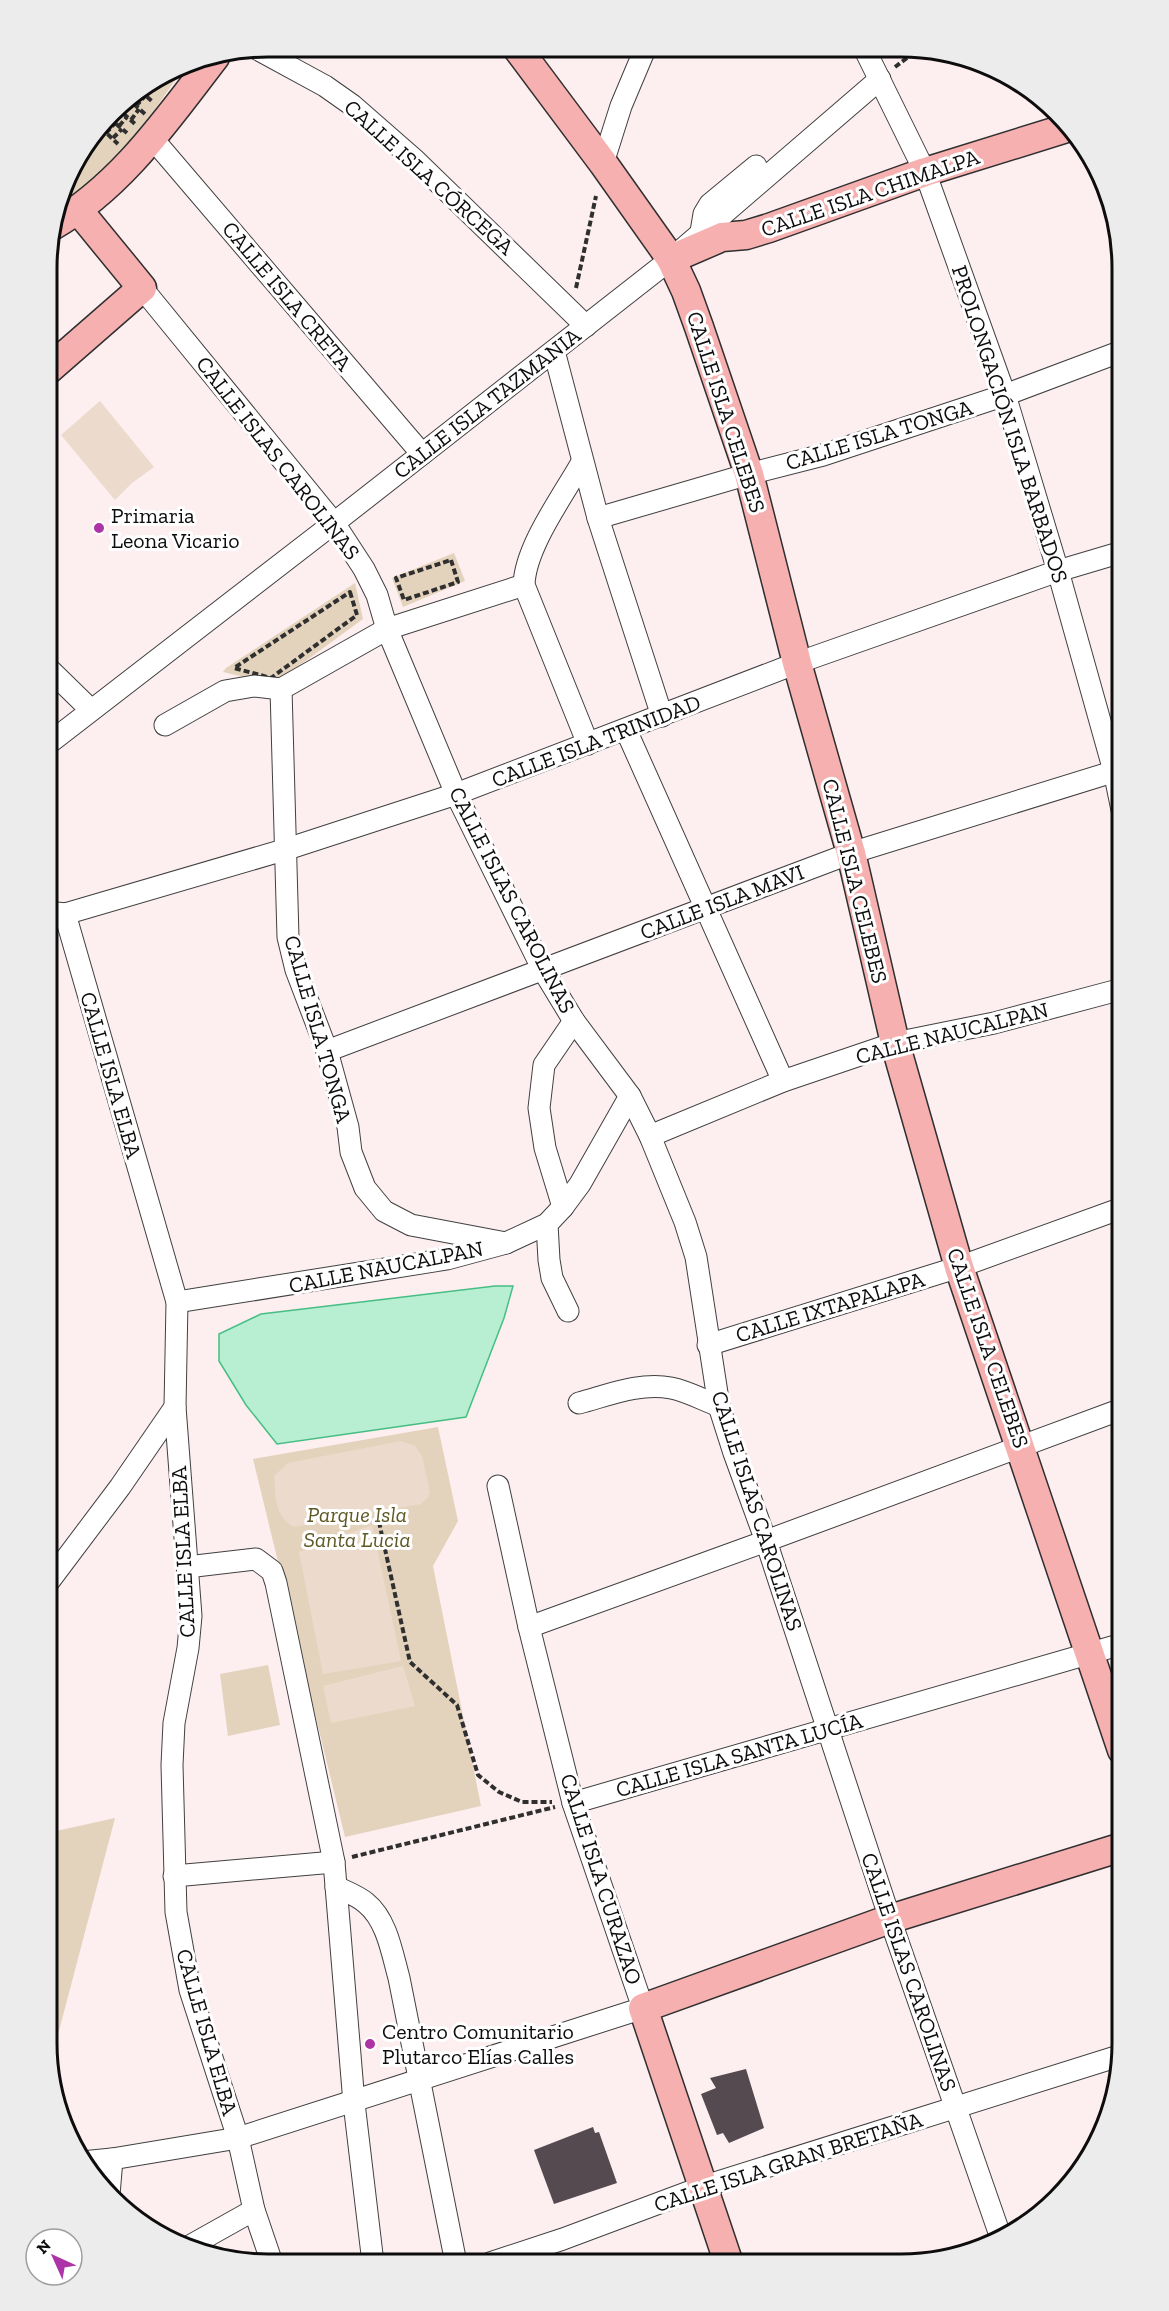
<svg xmlns="http://www.w3.org/2000/svg" width="1169" height="2311" viewBox="0 0 1169 2311" font-family="'Zilla Slab',serif">
<style>
.green{fill:#e4d3bc}
.pitch{fill:#ecdbcc}
.water{fill:#b8efd3;stroke:#47be84;stroke-width:1.5}
.building{fill:#544a4f}
.lines{fill:none;stroke-linecap:round;stroke-linejoin:round}
.street-casing{stroke:#404040;stroke-width:23}
.secondary-casing{stroke:#2f2f2f;stroke-width:31}
.path{stroke:#2f2f2f;stroke-width:4;stroke-dasharray:6 3;stroke-linecap:butt}
.street{stroke:#fff;stroke-width:21}
.secondary{stroke:#f6b0b0;stroke-width:28}
.poi-dot{fill:#ad34a6;stroke:#fff;stroke-width:2}
.labels{text-anchor:middle;dominant-baseline:central;stroke-width:6;stroke-linejoin:round;paint-order:stroke}
.street-label{font-size:22px;fill:#0d0d0d;stroke:#fff}
.poi-label{font-size:22px;fill:#0d0d0d;stroke:#fff;text-anchor:start}
.park-label{font-size:22px;font-style:italic;fill:#5d5824;stroke:#fff}
.rim{fill:none;stroke:#0d0d0d;stroke-width:3}
</style>
<rect width="100%" height="100%" fill="#fdeef0"/>
<!-- green -->
<g class="green">
<path d="M184,63H187L120,160L58,208L70,170L122,102Z"/>
<path d="M454,553L465,581L403,607L392,578Z"/>
<path d="M355,583L363,619L274,684L223,672L226,668Z"/>
<path d="M438,1427L458,1521L433,1566L481,1806L345,1837L253,1459Z"/>
<path d="M268,1665L280,1725L228,1736L220,1674Z"/>
<path d="M115,1818L50,2065L47,2043V1833Z"/>
</g>
<!-- pitch -->
<g class="pitch">
<path d="M100,401L154,467L132,483L115,500L61,435Z"/>
<path d="M401,1441L415,1446L422,1456L430,1492L428,1497L421,1504L294,1527C274,1516 276,1497 274,1476L288,1463Z"/>
<path d="M372,1525L401,1661L323,1674L299,1552Z"/>
<path d="M403,1666L415,1706L331,1723L323,1686Z"/>
</g>
<!-- water -->
<path class="water" d="M495,1286H513L504,1318L466,1417L277,1444L246,1405L219,1361V1334L261,1314Z"/>
<!-- building -->
<g class="building">
<path d="M746,2069L764,2128L729,2143L723,2133L717,2135L701,2094L716,2088L710,2078Z"/>
<path d="M593,2127L595,2133L599,2132L617,2183L554,2204L534,2150Z"/>
</g>
<g class="lines">
<!-- street casing -->
<g class="street-casing">
<g id="street">
<path d="M257,49L325,86L352,105L416,161L586,326"/>
<path d="M865,50L925,172L1005,395L1058,571L1114,771L1122,810"/>
<path d="M152,138L422,454"/>
<path d="M603,163L621,106L645,49"/>
<path d="M701,232L704,214L710,204L756,166"/>
<path d="M142,288L334,523L364,569L377,595L387,629L456,794L543,970L574,1021L630,1096L650,1136L685,1222L696,1257L719,1406L734,1453L766,1541L890,1919L1001,2238"/>
<path d="M554,351L598,518L662,716"/>
<path d="M582,462C563,496 525,547 524,585L588,744"/>
<path d="M598,518L749,474L823,455L1005,395L1122,351"/>
<path d="M48,668L91,710"/>
<path d="M281,689L288,937L296,970L327,1051L348,1127L351,1152L365,1188L384,1211L411,1225L506,1243"/>
<path d="M281,689L387,629L524,585"/>
<path d="M165,725L225,691L254,686L281,689"/>
<path d="M626,730L783,1081"/>
<path d="M48,744L334,523L671,259L880,79"/>
<path d="M48,912L65,914L287,849L456,794L797,663L1058,571L1122,552"/>
<path d="M65,914L177,1302L175,1407L191,1616L188,1648L174,1723L172,1765L176,1912L190,1990L238,2138L254,2210L272,2263"/>
<path d="M327,1051L851,853L1122,769"/>
<path d="M650,1136L783,1081L895,1043L994,1023L1122,989"/>
<path d="M563,1207L545,1148L539,1108L544,1065L574,1021"/>
<path d="M547,1224L549,1260L552,1278L568,1311"/>
<path d="M177,1302L447,1259L506,1243L547,1224L563,1207L580,1184L630,1096"/>
<path d="M708,1345L959,1267L1122,1208"/>
<path d="M579,1403C609,1395 640,1382 671,1388C687,1391 703,1400 719,1406"/>
<path d="M187,1567L256,1559L272,1571L276,1583L334,1862L354,2103L373,2263"/>
<path d="M47,1584L120,1487L175,1407"/>
<path d="M529,1627L766,1541L1122,1409"/>
<path d="M573,1803L1122,1644"/>
<path d="M174,1876L334,1862"/>
<path d="M336,1887C347,1892 358,1896 366,1903C387,1920 392,1953 399,1978L456,2263"/>
<path d="M82,2162L112,2159L238,2138L643,2008L573,1803L529,1627L498,1486"/>
<path d="M109,2195L112,2159"/>
<path d="M188,2247L254,2210"/>
<path d="M490,2263L563,2239L702,2187L1122,2055"/>
</g>
</g>
<!-- secondary casing -->
<g class="secondary-casing">
<g id="secondary">
<path d="M517,48L603,163L671,259L686,291L699,327L749,474L797,663L851,853L895,1043L959,1267L1122,1750"/>
<path d="M52,226C121,187 168,118 215,57"/>
<path d="M671,259L722,237L746,235L769,228L925,172L1070,127"/>
<path d="M48,370L142,288L79,211"/>
<path d="M729,2264L643,2008L890,1919L1122,1847"/>
</g>
</g>
<!-- path -->
<g class="path">
<path d="M895,67L916,51"/>
<path d="M140,91L153,102"/>
<path d="M127,98L145,114"/>
<path d="M130,100L138,91"/>
<path d="M123,101L117,108L135,124"/>
<path d="M136,106L145,96"/>
<path d="M123,113L133,103"/>
<path d="M109,118L127,133"/>
<path d="M131,120L139,109"/>
<path d="M113,121L121,111"/>
<path d="M119,126L127,117"/>
<path d="M101,128L118,144"/>
<path d="M106,133L115,123"/>
<path d="M113,138L122,129"/>
<path d="M576,288L596,196"/>
<path d="M451,560L458,582L404,600L396,578Z"/>
<path d="M350,592L357,615L271,678L234,668Z"/>
<path d="M377,1513L410,1662L457,1705L478,1775L499,1792L522,1802H552"/>
<path d="M352,1857L555,1807"/>
</g>
<!-- street -->
<use href="#street" class="street"/>
<!-- secondary -->
<use href="#secondary" class="secondary"/>
</g>
<!-- markers -->
<g class="poi-dot">
<circle cx="99" cy="528" r="6"/>
<circle cx="370" cy="2044" r="6"/>
</g>
<g class="labels">
<!-- street labels -->
<g class="street-label">
<text transform="translate(429 177) rotate(42)">CALLE ISLA CÓRCEGA</text>
<text transform="translate(870 193) rotate(-19)">CALLE ISLA CHIMALPA</text>
<text transform="translate(287 296) rotate(50)">CALLE ISLA CRETA</text>
<text transform="translate(487 403) rotate(-38)">CALLE ISLA TAZMANIA</text>
<text transform="translate(726 412) rotate(72)">CALLE ISLA CELEBES</text>
<text transform="translate(1010 424) rotate(72)">PROLONGACIÓN ISLA BARBADOS</text>
<text transform="translate(879 435) rotate(-17)">CALLE ISLA TONGA</text>
<text transform="translate(278 458) rotate(52)">CALLE ISLAS CAROLINAS</text>
<text transform="translate(596 741) rotate(-21)">CALLE ISLA TRINIDAD</text>
<text transform="translate(855 881) rotate(76)">CALLE ISLA CELEBES</text>
<text transform="translate(512 900) rotate(63)">CALLE ISLAS CAROLINAS</text>
<text transform="translate(722 902) rotate(-21)">CALLE ISLA MAVI</text>
<text transform="translate(318 1029) rotate(74)">CALLE ISLA TONGA</text>
<text transform="translate(952 1033) rotate(-14)">CALLE NAUCALPAN</text>
<text transform="translate(111 1075) rotate(74)">CALLE ISLA ELBA</text>
<text transform="translate(386 1267) rotate(-11)">CALLE NAUCALPAN</text>
<text transform="translate(830 1307) rotate(-17)">CALLE IXTAPALAPA</text>
<text transform="translate(988 1348) rotate(71)">CALLE ISLA CELEBES</text>
<text transform="translate(757 1511) rotate(72)">CALLE ISLAS CAROLINAS</text>
<text transform="translate(183 1552) rotate(-93)">CALLE ISLA ELBA</text>
<text transform="translate(739 1755) rotate(-16)">CALLE ISLA SANTA LUCÍA</text>
<text transform="translate(601 1879) rotate(72)">CALLE ISLA CURAZAO</text>
<text transform="translate(909 1972) rotate(71)">CALLE ISLAS CAROLINAS</text>
<text transform="translate(207 2032) rotate(74)">CALLE ISLA ELBA</text>
<text transform="translate(788 2162) rotate(-18)">CALLE ISLA GRAN BRETAÑA</text>
</g>
<!-- poi labels -->
<g class="poi-label">
<text x="111" y="515">Primaria<tspan x="111" dy="25">Leona Vicario</tspan></text>
<text x="382" y="2031">Centro Comunitario<tspan x="382" dy="25">Plutarco Elías Calles</tspan></text>
</g>
<!-- park labels -->
<g class="park-label">
<text x="357" y="1514">Parque Isla<tspan x="357" dy="25">Santa Lucia</tspan></text>
</g>
</g>
<!-- crop -->
<path d="M0 0H1169V2311H0ZM268 57H901A211 211 0 0 1 1112 268V2043A211 211 0 0 1 901 2254H268A211 211 0 0 1 57 2043V268A211 211 0 0 1 268 57Z" fill="#ececec" fill-rule="evenodd"/>
<path class="rim" d="M268 57H901A211 211 0 0 1 1112 268V2043A211 211 0 0 1 901 2254H268A211 211 0 0 1 57 2043V268A211 211 0 0 1 268 57Z"/>
<!-- north arrow -->
<g transform="translate(54 2257) rotate(315)"><circle r="28" fill="#ffffff" stroke="#9e9e9e" stroke-width="1.5"/>
<path d="M0-4.5L10 22L0 15L-10 22Z" fill="#ad34a6"/>
<text y="-9" font-size="16" font-weight="bold" text-anchor="middle" fill="#0d0d0d">N</text>
</g>
</svg>
